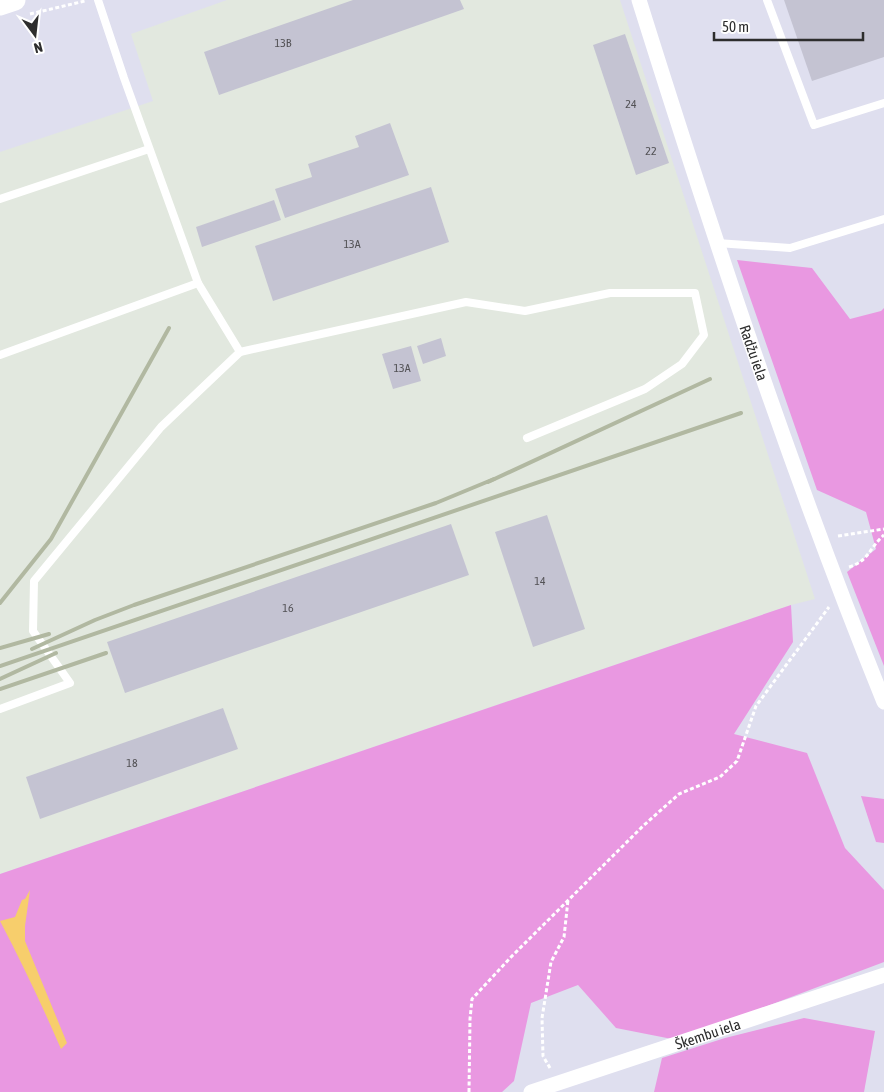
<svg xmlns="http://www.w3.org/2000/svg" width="884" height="1092" viewBox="0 0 884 1092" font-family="'Asap Condensed',sans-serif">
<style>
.industrial{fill:#e2e8df}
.green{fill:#e998e1}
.water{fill:#f7ce6c}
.building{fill:#c4c3d2}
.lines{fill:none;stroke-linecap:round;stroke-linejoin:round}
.path{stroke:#fff;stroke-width:3;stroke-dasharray:4 2.5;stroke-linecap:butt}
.service{stroke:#fff;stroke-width:8}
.minor{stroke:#fff;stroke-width:15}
.secondary{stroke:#fff;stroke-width:21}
.rail{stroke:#b1b8a1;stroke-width:4}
.labels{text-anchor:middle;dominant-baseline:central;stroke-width:4.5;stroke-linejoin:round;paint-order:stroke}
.number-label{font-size:12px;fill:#535256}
.street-label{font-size:15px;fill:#2d2d2d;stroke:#fff}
</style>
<rect width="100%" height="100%" fill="#dfdfef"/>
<!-- industrial -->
<path class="industrial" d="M227,0H620L815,599L791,605L0,874V152L153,101L131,34Z"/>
<!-- green -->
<g class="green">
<path d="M737,260L812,268L850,319L881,311L884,308V666L847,572L876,549L866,512L817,490Z"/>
<path d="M791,605L793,642L734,734L807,753L845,848L884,890V962L677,1040L616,1028L578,985L531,1003L514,1081L502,1092H0V874Z"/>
<path d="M861,796L884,799V843L876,842Z"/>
<path d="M804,1018L875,1031L864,1092H654L662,1058L725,1038Z"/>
</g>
<!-- water -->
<path class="water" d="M30,890L25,926V941L67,1043L61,1049C42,1005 22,963 0,921L15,917L22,900L25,899Z"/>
<!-- building -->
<g class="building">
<path d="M353,0H460L464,9L219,95L204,52Z"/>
<path d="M784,0H884V57L812,81Z"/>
<path d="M625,34L669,163L636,175L593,45Z"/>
<path d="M390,123L409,175L285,218L275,189L312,177L308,164L359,147L355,136Z"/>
<path d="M431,187L449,242L273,301L255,246Z"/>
<path d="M274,200L281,220L202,247L196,227Z"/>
<path d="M441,338L446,356L423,364L417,346Z"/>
<path d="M411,346L421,381L393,389L382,354Z"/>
<path d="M547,515L585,629L533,647L495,532Z"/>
<path d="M451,524L469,575L125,693L107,642Z"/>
<path d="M223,708L238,749L40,819L26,777Z"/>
</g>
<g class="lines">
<!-- path -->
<g class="path">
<path d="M30,14L85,1"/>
<path d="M838,536L884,529"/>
<path d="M849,567C869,561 869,548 884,535"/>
<path d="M550,1068L543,1056L542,1018L551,962L564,937L568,900"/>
<path d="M469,1092L470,1019L472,999L512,956L643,826L679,794L720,777L737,761L756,706L829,607"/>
</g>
<!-- service -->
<g class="service">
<path d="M767,0L814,125L884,103"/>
<path d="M0,199L149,149"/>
<path d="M717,243L790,248L884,219"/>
<path d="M198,283L240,352L466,302L525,311L610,293H695L704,335L682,364L645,389L527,438"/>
<path d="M0,355L198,283L124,78L98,0"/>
<path d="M0,709L70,683L33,631L34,581L161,427L240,352"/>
</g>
<!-- minor -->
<g class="minor">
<path id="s1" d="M639,0C713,236 791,472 884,702"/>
<path id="s2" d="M531,1092L884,975"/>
</g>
<!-- secondary -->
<path class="secondary" d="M0,5L15,0"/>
<!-- rail -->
<g class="rail">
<path d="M488,482L710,379"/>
<path d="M0,603L51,539L169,328"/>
<path d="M0,648L49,634"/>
<path d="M32,649L95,620L134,605L436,503L494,479"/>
<path d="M0,666L741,413"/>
<path d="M0,679L56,653"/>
<path d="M0,689L106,653"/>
</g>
</g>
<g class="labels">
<!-- number labels -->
<g class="number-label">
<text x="283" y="43">13B</text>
<text x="631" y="104">24</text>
<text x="651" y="151">22</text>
<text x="352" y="244">13A</text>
<text x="402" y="368">13A</text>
<text x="540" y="581">14</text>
<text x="288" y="608">16</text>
<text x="132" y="763">18</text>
</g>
<!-- street labels -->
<g class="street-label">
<text stroke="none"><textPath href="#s1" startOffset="371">Radžu iela</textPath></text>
<text stroke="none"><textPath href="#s2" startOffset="186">Šķembu iela</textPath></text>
</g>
</g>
<!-- north arrow -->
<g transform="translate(35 35) rotate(165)" stroke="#ffffff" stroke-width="4" paint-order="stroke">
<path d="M0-4L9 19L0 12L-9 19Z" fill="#2d2d2d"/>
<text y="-8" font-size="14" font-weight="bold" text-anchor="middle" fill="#2d2d2d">N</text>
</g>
<!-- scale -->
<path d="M714 32v8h149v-8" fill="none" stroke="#2d2d2d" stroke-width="2.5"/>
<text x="722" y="32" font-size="15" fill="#2d2d2d" stroke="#ffffff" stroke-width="4" paint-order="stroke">50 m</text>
</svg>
